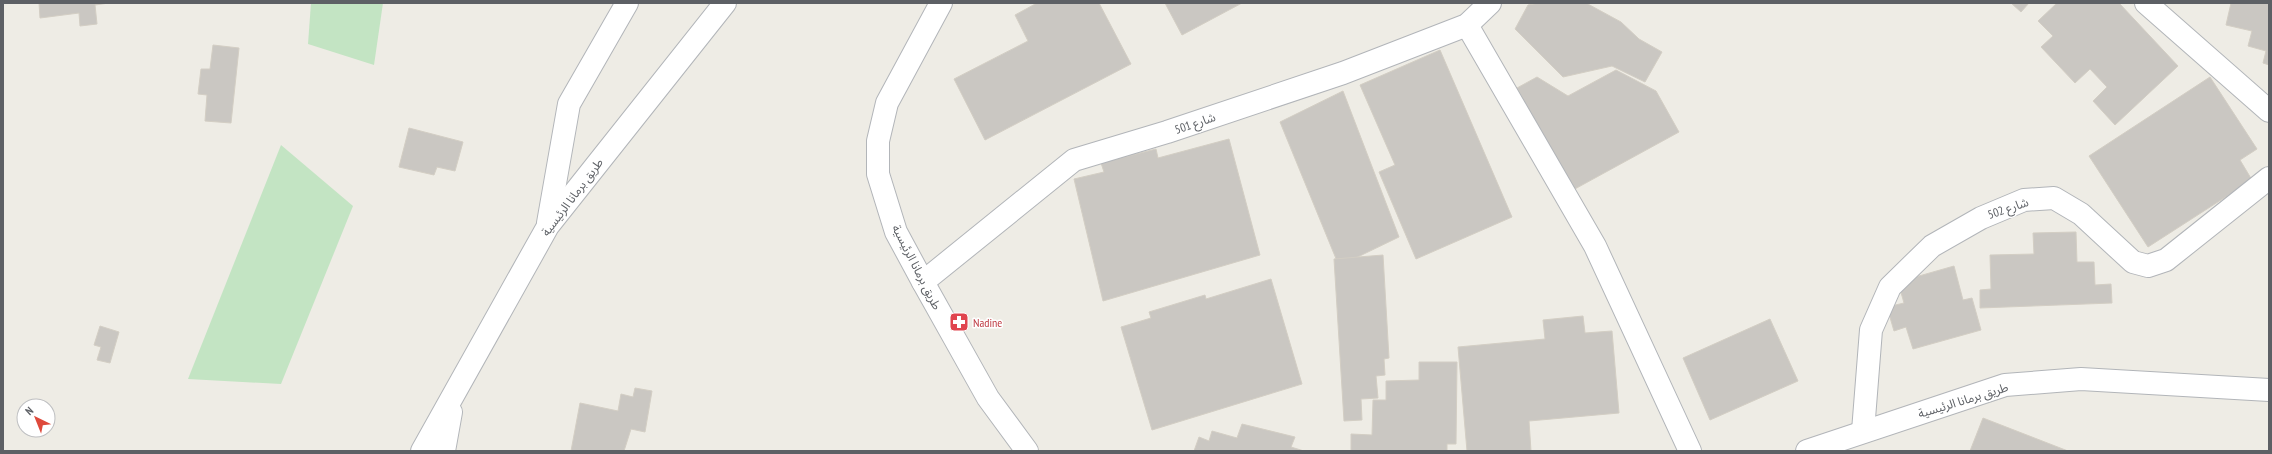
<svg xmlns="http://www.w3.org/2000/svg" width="2272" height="454" viewBox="0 0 2272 454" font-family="'PT Sans Narrow','Noto Sans Arabic',sans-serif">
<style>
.green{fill:#c3e4c3}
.building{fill:#cac7c2;stroke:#d3cec4}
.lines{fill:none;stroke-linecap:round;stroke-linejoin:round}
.minor-casing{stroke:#b2b5b9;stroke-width:24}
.minor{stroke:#fff;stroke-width:22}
.labels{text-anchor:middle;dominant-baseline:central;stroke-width:3;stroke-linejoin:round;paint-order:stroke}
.street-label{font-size:12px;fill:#5d6065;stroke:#fff}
.health-label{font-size:12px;fill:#be3a42;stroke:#fff;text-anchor:start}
</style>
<rect width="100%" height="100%" fill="#eeece5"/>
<!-- green -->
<g class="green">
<path d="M311,3H383L374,65L308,44Z"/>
<path d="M281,145L353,206L281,384L188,379Z"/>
</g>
<!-- building -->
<g class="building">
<path d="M39,3H109L95,5L97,24L80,26L79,13L40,18Z"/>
<path d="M1037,3H1099L1131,64L985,140L954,79L1028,41L1015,15Z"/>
<path d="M1165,3H1242L1182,35Z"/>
<path d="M1539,3H1586L1621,22L1639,39L1662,52L1645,82L1612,66L1563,77L1515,29L1528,5Z"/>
<path d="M2011,3H2029L2021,12Z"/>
<path d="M2057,3H2119L2178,66L2115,125L2093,101L2107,87L2090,69L2075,83L2041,47L2053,36L2038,21Z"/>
<path d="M2231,3H2269V65L2263,63L2266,51L2248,46L2252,31L2226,25Z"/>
<path d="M213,45L239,48L231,123L205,121L207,95L198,94L201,69H210Z"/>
<path d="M1440,50L1512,217L1416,259L1379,172L1395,165L1360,85Z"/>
<path d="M1616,70L1656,91L1679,132L1573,190L1517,88L1537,77L1568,96Z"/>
<path d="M2210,77L2257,149L2240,160L2252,180L2148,247L2089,156Z"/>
<path d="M1343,91L1399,237L1339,266L1280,122Z"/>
<path d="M409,128L463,142L455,171L437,167L434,175L399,167Z"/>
<path d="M1229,139L1260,255L1103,301L1074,179L1104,172L1101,163L1156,149L1158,158Z"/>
<path d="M2076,232L2077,262H2094L2095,285L2111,284L2112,303L1980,308V290L1991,289L1990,255L2034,254L2033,233Z"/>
<path d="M1383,255L1389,358L1384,359L1385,375L1376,376L1378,398L1361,399L1362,420L1344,421L1334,259Z"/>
<path d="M1954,266L1963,300L1972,298L1981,330L1913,349L1906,327L1894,331L1887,307L1904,303L1898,282Z"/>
<path d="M1271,279L1302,384L1152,430L1121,327L1151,318L1149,312L1205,295L1206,299Z"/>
<path d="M1583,316L1585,333L1612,331L1619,413L1529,421L1531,451H1467L1458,347L1545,339L1543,320Z"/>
<path d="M1770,319L1798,381L1710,420L1683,358Z"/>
<path d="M100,326L119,332L110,363L97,360L101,347L94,345Z"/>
<path d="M1419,362H1457L1456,444H1447V451H1351V434L1372,435L1373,400H1386V381L1419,380Z"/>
<path d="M635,388L652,391L645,432L631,429L624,451H571L580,403L618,411L621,394L633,397Z"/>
<path d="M1983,418L2068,451H1970Z"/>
<path d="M1242,424L1295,437L1291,447L1304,451H1194L1199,437L1209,441L1212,431L1237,438Z"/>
</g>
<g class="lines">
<!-- minor casing -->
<g class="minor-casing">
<g id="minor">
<path d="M941,3L887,103L878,141V174L896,232L923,282L988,398L1027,451"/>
<path d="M2146,3L2269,111"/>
<path d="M1467,25L1595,246L1690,451"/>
<path d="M548,223L569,104L627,3"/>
<path d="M923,282L1074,160L1167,132L1343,73L1467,25L1490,3"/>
<path d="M1863,431L1871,330L1890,287L1932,246L1981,218L2024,200L2054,198L2081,214L2133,262L2148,266L2166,260L2269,178"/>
<path d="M422,451L548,226L725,3"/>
<path d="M444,451L451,412"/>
<path d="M1807,451L2005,385L2081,379L2269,390"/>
</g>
</g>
<!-- minor -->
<use href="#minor" class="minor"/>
</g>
<!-- icons -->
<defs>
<g id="pharmacy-square" transform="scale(1)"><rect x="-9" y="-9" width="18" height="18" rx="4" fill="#e0444e" stroke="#fff"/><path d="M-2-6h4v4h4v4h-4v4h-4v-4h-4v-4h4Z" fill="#fff"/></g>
</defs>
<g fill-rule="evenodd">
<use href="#pharmacy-square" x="959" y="322"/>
</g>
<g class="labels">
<!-- street labels -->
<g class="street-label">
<text transform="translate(1195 123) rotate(-19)">شارع 501</text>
<text transform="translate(572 197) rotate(-53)">طريق برمانا الرئيسية</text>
<text transform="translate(2008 208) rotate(-19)">شارع 502</text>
<text transform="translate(917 267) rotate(63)">طريق برمانا الرئيسية</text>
<text transform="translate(1963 400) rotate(-17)">طريق برمانا الرئيسية</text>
</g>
<!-- health labels -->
<g class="health-label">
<text x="973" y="322">Nadine</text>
</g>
</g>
<!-- border -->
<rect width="2272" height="454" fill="none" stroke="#5d6065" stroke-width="8"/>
<!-- north arrow -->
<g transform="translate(36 418) rotate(317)"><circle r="19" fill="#ffffff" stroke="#bebfc1"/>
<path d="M0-3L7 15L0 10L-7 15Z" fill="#de493b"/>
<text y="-6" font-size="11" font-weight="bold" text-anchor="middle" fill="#5d6065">N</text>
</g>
</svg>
